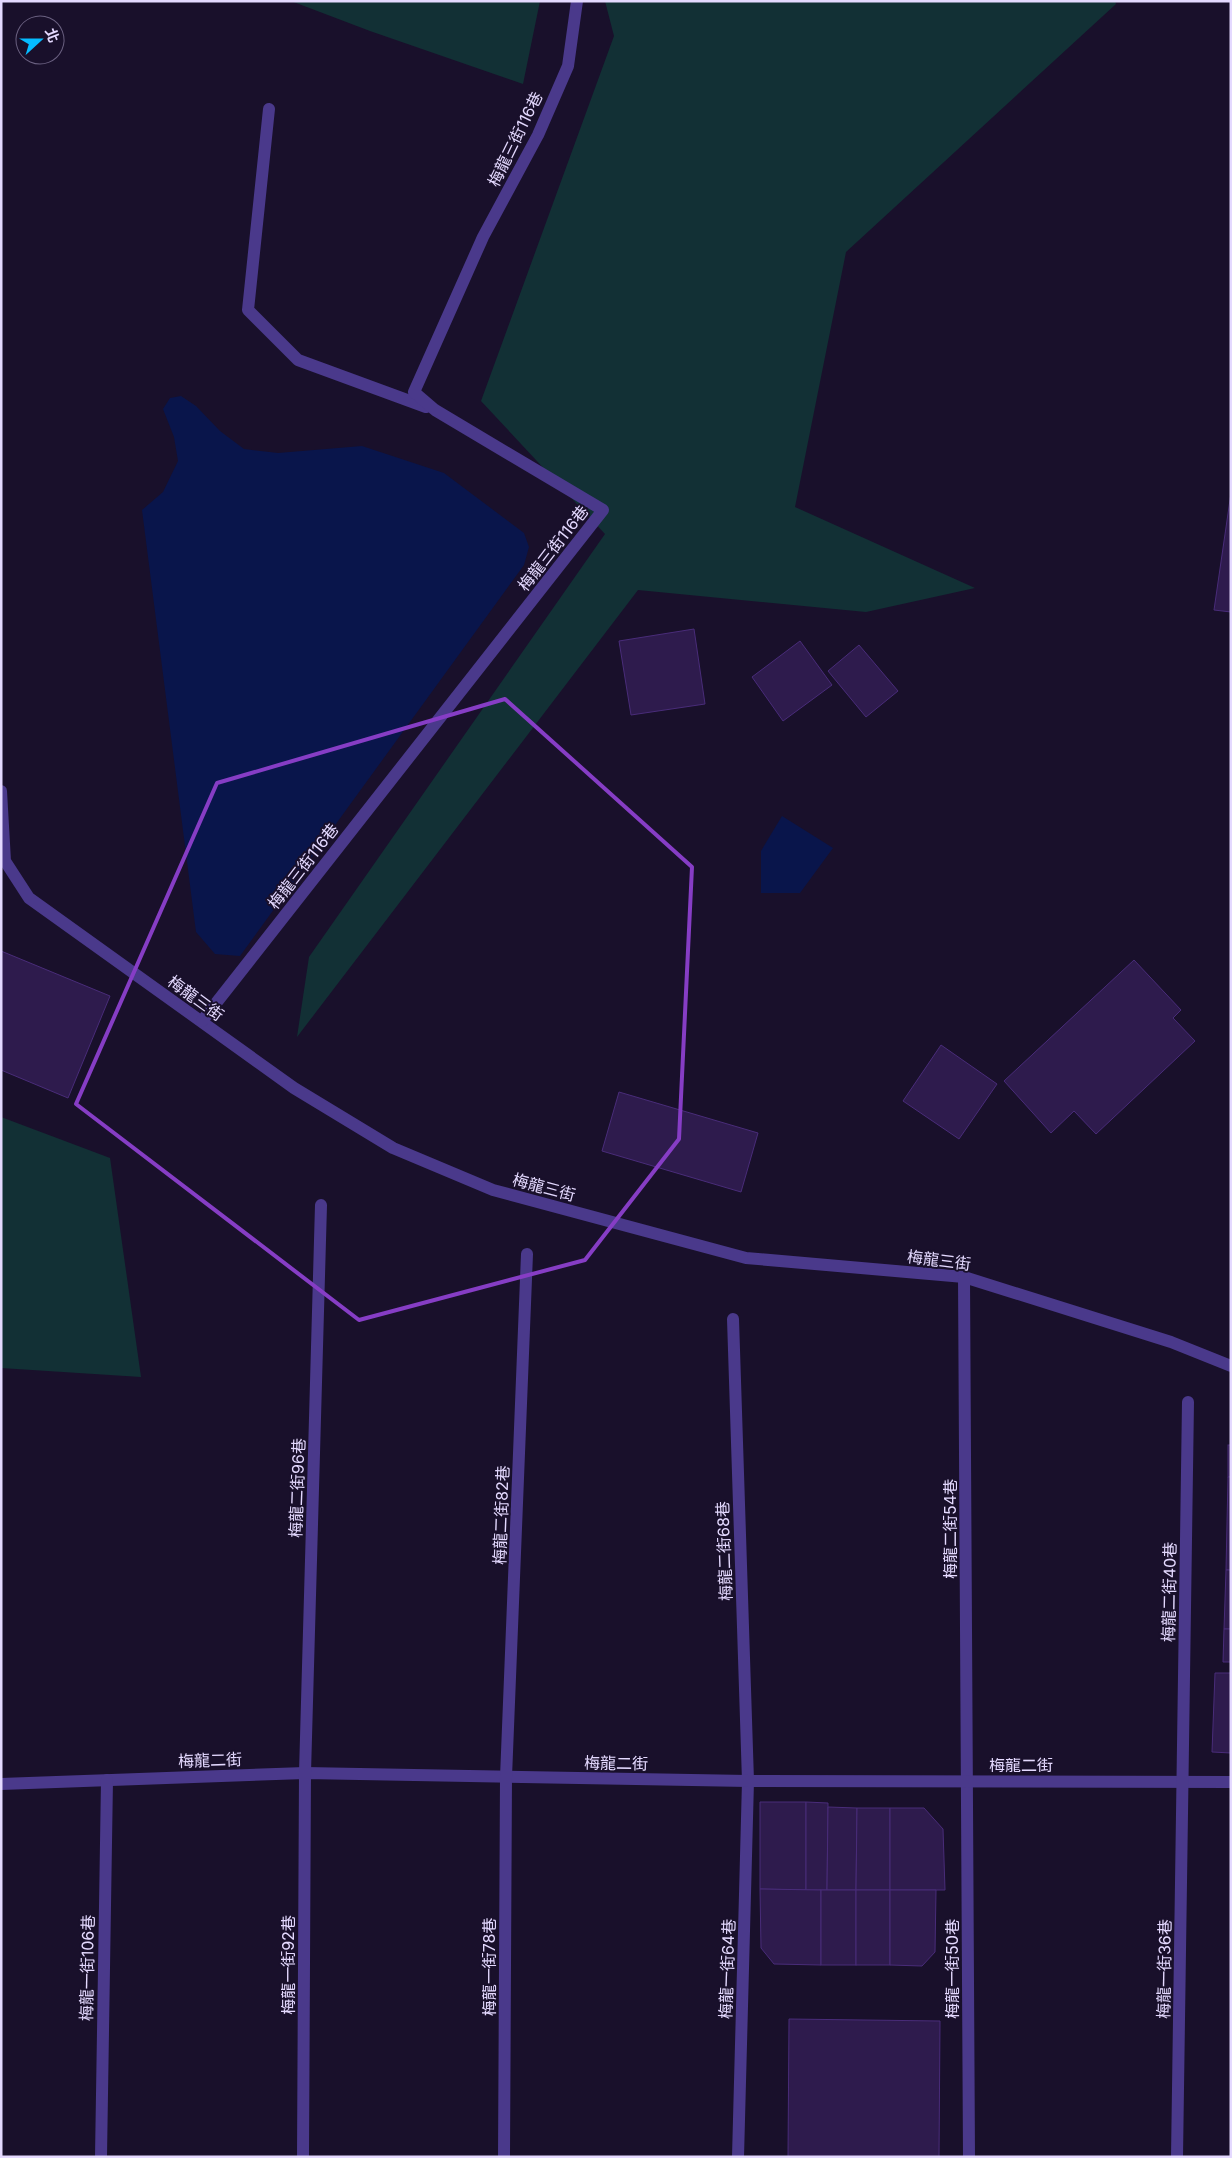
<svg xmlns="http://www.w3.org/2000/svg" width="1232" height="2158" viewBox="0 0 1232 2158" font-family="Inter,'Noto Sans TC',sans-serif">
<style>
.green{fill:#123035}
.water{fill:#09154b}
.building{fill:#2e1b4d;stroke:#492c79}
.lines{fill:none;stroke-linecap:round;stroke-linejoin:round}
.minor{stroke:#4a398b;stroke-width:12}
.marked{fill:none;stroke:#863dc5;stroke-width:4;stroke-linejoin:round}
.labels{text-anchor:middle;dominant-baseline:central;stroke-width:4;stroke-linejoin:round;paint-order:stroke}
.street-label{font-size:16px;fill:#e4d9ff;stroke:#19102b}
</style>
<rect width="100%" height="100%" fill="#19102b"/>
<!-- green -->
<g class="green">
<path d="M291,1H540L523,84L370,31Z"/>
<path d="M605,1H1115L1116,4L846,252L795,507L975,588L866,612L638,590L297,1037L309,957L605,534L481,401L614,36Z"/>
<path d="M1,1117L110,1158L141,1377L1,1368Z"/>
</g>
<!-- water -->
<g class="water">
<path d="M181,396L196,406L220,431L244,449L278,453L362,446L444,473L524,533L529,547L524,565L240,956L215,954L196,932L142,510L163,492L178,461L174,437L163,409L170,398Z"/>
<path d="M782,816L833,848L800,893H761V851Z"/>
</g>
<!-- building -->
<g class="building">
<path d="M1231,493V612L1214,610Z"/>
<path d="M694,629L705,704L631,715L619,641Z"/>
<path d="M800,641L832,685L783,721L752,677Z"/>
<path d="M859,645L898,691L866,717L828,671Z"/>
<path d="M1,951L110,996L68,1098L1,1070Z"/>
<path d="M1134,960L1181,1010L1173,1018L1195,1041L1096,1134L1074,1111L1051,1133L1004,1081Z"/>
<path d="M941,1045L997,1084L959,1139L903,1101Z"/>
<path d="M619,1092L758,1133L741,1192L602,1151Z"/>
<rect x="1228" y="1445" width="3" height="32"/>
<path d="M1228,1477H1231V1570H1226Z"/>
<path d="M1226,1570H1231V1629H1224Z"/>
<path d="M1224,1629H1231V1662H1223Z"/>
<path d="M1215,1673H1231V1753L1212,1752Z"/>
<path d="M760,1802H806V1890L760,1889Z"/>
<path d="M806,1802L828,1803L827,1890H806Z"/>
<path d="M828,1807L857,1808L856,1890H827Z"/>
<path d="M857,1808H890V1890H856Z"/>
<path d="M890,1808H924L943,1829L945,1890H890Z"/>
<path d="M760,1889L821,1890V1965L774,1964L761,1948Z"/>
<rect x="821" y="1890" width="35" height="75"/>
<rect x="856" y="1890" width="34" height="75"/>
<path d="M890,1890H936L935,1952L922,1966L890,1965Z"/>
<path d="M789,2019L940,2021L939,2157H788Z"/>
</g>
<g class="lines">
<!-- minor -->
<g class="minor">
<path d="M269,109L248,310L298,360L426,407"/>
<path d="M1,791L5,861L29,898L294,1088L393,1148L493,1190L746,1258L964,1277L1171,1342L1231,1366"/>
<path d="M202,1021L603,510L435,410L414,392L483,237L538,135L568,66L577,1"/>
<path d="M964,1277L969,2157"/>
<path d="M733,1319L748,1781L738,2157"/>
<path d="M1,1784L305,1773L748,1781L1231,1782"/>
<path d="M101,2157L107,1780"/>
<path d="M303,2157L305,1773L321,1205"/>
<path d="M504,2157L506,1777L527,1254"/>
<path d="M1177,2157L1188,1402"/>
</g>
</g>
<!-- marked area -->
<path class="marked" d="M505,699L692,867L679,1139L585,1260L359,1320L76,1104L217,783Z"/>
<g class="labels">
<!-- street labels -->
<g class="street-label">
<text transform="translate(515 139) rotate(-64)">梅龍三街116巷</text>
<text transform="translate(553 548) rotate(-52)">梅龍三街116巷</text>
<text transform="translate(303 866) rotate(-52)">梅龍三街116巷</text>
<text transform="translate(196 998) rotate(36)">梅龍三街</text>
<text transform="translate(544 1187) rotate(15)">梅龍三街</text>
<text transform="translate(939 1260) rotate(7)">梅龍三街</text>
<text transform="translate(297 1488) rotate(-88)">梅龍二街96巷</text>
<text transform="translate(501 1515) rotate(-88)">梅龍二街82巷</text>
<text transform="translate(950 1529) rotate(-90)">梅龍二街54巷</text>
<text transform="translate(724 1551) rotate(-92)">梅龍二街68巷</text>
<text transform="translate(1169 1592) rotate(-89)">梅龍二街40巷</text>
<text transform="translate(210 1760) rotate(-2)">梅龍二街</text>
<text transform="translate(616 1763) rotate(1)">梅龍二街</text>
<text x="1021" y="1765">梅龍二街</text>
<text transform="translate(288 1965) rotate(-90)">梅龍一街92巷</text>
<text transform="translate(489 1967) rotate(-90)">梅龍一街78巷</text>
<text transform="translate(87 1968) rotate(-89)">梅龍一街106巷</text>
<text transform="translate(727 1969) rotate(-88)">梅龍一街64巷</text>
<text transform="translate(952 1969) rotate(-90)">梅龍一街50巷</text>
<text transform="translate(1164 1969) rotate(-89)">梅龍一街36巷</text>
</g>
</g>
<!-- border -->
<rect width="1232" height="2158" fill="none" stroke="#e4d9ff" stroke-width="5"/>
<!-- north arrow -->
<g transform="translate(40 40) rotate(69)"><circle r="24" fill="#19102b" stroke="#6a6080"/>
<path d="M0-4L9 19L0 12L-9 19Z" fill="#05bbff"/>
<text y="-8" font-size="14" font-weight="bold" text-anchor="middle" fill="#e4d9ff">北</text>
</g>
</svg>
